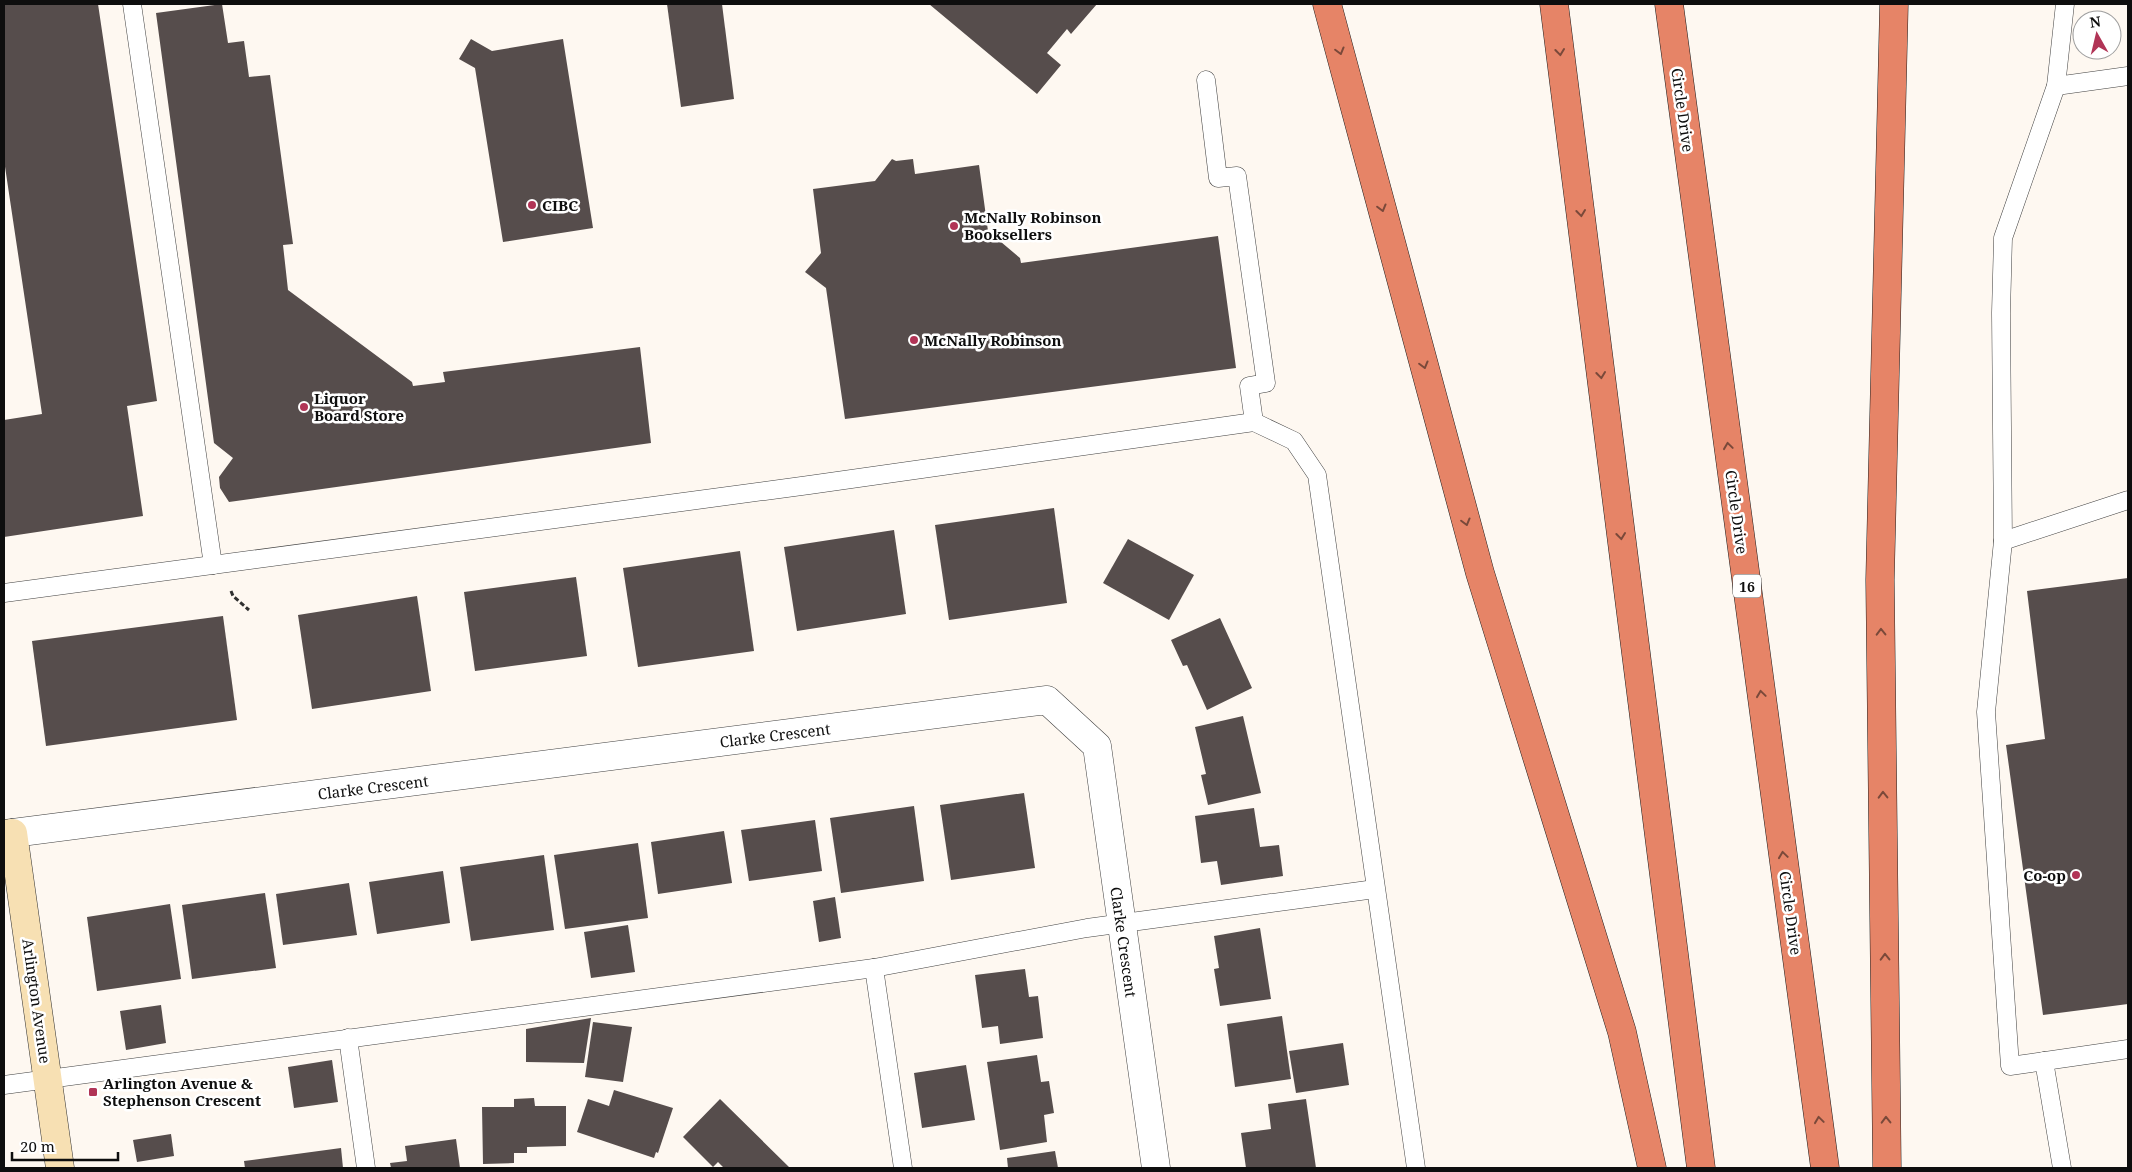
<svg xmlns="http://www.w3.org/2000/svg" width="2132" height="1172" viewBox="0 0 2132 1172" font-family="'Noto Serif',serif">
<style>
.building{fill:#564d4c}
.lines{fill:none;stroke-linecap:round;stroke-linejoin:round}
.lane-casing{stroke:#414141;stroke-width:19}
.street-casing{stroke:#414141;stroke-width:29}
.secondary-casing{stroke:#303030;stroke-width:29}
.highway-casing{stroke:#1f1f1f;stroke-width:29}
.path{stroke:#303030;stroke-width:3;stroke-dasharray:5 2.5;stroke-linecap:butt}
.lane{stroke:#fff;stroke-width:18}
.street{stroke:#fff;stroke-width:28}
.secondary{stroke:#f7e0b3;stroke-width:28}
.highway{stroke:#e68467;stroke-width:28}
.oneway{stroke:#7a493a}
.poi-dot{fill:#b13456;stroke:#fff;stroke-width:2}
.labels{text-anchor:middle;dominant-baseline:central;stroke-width:5;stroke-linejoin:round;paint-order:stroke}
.shield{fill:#fff;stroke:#565656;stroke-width:1}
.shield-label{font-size:14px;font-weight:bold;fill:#0e0e0e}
.street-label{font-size:15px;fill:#0e0e0e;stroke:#fff}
.poi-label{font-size:15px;font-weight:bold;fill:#0e0e0e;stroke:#fff;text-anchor:start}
</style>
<rect width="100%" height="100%" fill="#fef8f1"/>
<!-- building -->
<g class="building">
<path d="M15,4H98L157,401L127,406L143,516L4,537V420L42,414L4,160V5Z"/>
<path d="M222,4L228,43L244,41L249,77L270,75L293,244L283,245L288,290L412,382L413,386L445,382L443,372L640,347L651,443L229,502L220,488L219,477L233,458L214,443L156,13Z"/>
<path d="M667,4H722L734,99L681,107Z"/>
<path d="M929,4H1097L1071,34L1067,29L1047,53L1061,65L1037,94Z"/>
<path d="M471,39L492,51L563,39L593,228L503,242L475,68L459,59Z"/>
<path d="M892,159L896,161L913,159L915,174L979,165L988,231L1020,258L1021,263L1218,236L1236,368L845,419L826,288L805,272L821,253L813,189L875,181Z"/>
<path d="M1054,508L1067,603L949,620L935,525Z"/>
<path d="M894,530L906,614L797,631L784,547Z"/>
<path d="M1128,539L1194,575L1169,620L1103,583Z"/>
<path d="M740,551L754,651L638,667L623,568Z"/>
<path d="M576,577L587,656L475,671L464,592Z"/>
<path d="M2128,578V1004L2043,1015L2006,745L2045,739L2027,591Z"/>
<path d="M417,596L431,691L312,709L298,615Z"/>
<path d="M223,616L237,720L46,746L32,641Z"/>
<path d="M1220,618L1252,688L1207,710L1187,665L1183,666L1171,640Z"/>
<path d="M1243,716L1261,793L1208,805L1201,775L1206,774L1195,727Z"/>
<path d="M1024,793L1035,868L951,880L940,805Z"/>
<path d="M914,806L924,881L841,893L830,818Z"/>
<path d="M1254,808L1260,847L1279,845L1283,876L1221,885L1217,861L1201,863L1195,816Z"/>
<path d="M815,820L822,871L749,881L741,830Z"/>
<path d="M724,831L732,883L658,894L651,842Z"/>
<path d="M638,843L648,918L565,929L554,855Z"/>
<path d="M544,855L554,930L471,941L460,867Z"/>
<path d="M443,871L450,923L377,934L369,882Z"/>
<path d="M349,883L357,935L283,945L276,894Z"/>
<path d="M265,893L276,968L192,979L182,905Z"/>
<path d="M835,897L841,938L819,942L813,901Z"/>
<path d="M170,904L181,979L97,991L87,917Z"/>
<path d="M628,925L635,972L591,978L584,932Z"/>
<path d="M1260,928L1271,999L1220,1006L1214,969L1219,968L1214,936Z"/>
<path d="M1025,969L1029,997L1038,996L1043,1038L1000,1044L998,1026L982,1028L975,975Z"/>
<path d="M161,1005L166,1043L126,1050L120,1011Z"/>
<path d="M1282,1016L1291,1079L1235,1087L1227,1024Z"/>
<path d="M591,1018L584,1063L526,1062V1029Z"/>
<path d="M593,1022L632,1027L623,1082L585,1077Z"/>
<path d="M1343,1043L1349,1085L1296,1093L1289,1051Z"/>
<path d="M1037,1055L1041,1082L1049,1081L1054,1113L1044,1115L1047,1142L1000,1150L987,1062Z"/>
<path d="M332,1060L338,1102L294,1108L288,1067Z"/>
<path d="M966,1065L975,1120L922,1128L914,1073Z"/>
<path d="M614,1090L673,1108L658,1153L656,1152L654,1158L577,1132L588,1099L609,1106Z"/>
<path d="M534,1098L535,1106H566V1146L527,1147V1153H514V1163L483,1164L482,1107H514V1099Z"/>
<path d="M720,1099L790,1168H724L718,1162L713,1167L683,1137Z"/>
<path d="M1306,1099L1316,1168H1246L1241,1133L1271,1129L1268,1104Z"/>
<path d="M171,1134L174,1156L137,1162L133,1140Z"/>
<path d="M456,1139L460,1168H391L390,1163L407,1161L405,1146Z"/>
<path d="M341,1148L343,1168H245L244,1161Z"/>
<path d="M1055,1151L1058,1168H1008L1007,1158Z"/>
</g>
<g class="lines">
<!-- lane casing -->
<g class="lane-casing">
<g id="lane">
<path d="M132,4L213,565"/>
<path d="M2065,4L2056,86L2003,238L2001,313L2003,541L1986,712L2010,1066L2128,1049"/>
<path d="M1206,80L1218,178L1237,176L1266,383L1249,386L1254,422"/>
<path d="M2056,86L2128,76"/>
<path d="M2003,541L2128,500"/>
<path d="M4,593L809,485L1254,422L1294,441L1317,475L1416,1168"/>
<path d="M874,968L903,1168"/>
<path d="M348,1038L366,1168"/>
<path d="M2044,1061L2062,1168"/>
<path d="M4,1085L874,968L1087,928L1375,889"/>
</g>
</g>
<!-- street casing -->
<g class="street-casing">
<path id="street" d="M13,833L1047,700L1097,746L1156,1168"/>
</g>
<!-- secondary casing -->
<g class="secondary-casing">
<path id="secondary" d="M4,834L13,833L60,1168"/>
</g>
<!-- highway casing -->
<g class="highway-casing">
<g id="highway">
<path d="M1327,4L1480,573L1622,1032L1652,1168"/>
<path d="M1554,4L1701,1168"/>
<path d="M1669,4L1825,1168"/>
<path d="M1887,1168L1880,580L1894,4"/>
</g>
</g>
<!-- path -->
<path class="path" d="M231,591L233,596L249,610"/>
<!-- lane -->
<use href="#lane" class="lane"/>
<!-- street -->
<use href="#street" class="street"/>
<!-- secondary -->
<use href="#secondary" class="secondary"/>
<!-- highway -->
<use href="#highway" class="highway"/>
</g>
<!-- one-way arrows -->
<defs><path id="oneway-chevron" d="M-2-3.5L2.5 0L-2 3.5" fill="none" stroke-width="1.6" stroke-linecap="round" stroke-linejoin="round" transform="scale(1.25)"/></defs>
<g class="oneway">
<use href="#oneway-chevron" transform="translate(1340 51) rotate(75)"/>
<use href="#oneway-chevron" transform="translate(1560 52) rotate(83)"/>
<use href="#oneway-chevron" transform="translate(1382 208) rotate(75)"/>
<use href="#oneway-chevron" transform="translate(1581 213) rotate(83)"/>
<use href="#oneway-chevron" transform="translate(1424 365) rotate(75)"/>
<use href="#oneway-chevron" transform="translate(1601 375) rotate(83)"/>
<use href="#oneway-chevron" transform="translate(1728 446) rotate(-98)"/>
<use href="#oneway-chevron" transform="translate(1466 522) rotate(75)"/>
<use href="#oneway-chevron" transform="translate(1621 536) rotate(83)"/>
<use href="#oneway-chevron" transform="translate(1881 632) rotate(-91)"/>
<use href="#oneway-chevron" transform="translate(1761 694) rotate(-98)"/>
<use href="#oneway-chevron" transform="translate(1883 795) rotate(-91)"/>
<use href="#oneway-chevron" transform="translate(1783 855) rotate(-98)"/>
<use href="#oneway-chevron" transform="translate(1885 957) rotate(-91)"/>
<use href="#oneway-chevron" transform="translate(1819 1120) rotate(-98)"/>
<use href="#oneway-chevron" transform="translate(1886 1120) rotate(-91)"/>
</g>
<!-- markers -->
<g class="poi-dot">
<circle cx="532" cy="205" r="5"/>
<circle cx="954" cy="226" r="5"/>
<circle cx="914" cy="340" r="5"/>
<circle cx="304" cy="407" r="5"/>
<circle cx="2076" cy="875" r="5"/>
<rect x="88" y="1087" width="10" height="10" rx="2.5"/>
</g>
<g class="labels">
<!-- shield labels -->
<rect class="shield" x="1733" y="574.5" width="28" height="23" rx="4"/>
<g class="shield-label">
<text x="1747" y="586">16</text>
</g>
<!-- street labels -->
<g class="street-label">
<text transform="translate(1683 110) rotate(82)">Circle Drive</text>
<text transform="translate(1737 512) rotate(82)">Circle Drive</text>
<text transform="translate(775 735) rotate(-7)">Clarke Crescent</text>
<text transform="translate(373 787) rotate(-7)">Clarke Crescent</text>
<text transform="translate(1791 913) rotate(82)">Circle Drive</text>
<text transform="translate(1124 942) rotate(82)">Clarke Crescent</text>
<text transform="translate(37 1001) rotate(82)">Arlington Avenue</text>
</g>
<!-- poi labels -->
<g class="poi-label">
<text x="542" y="205">CIBC</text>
<text x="964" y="217">McNally Robinson<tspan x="964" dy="17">Booksellers</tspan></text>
<text x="924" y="340">McNally Robinson</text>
<text x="314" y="398">Liquor<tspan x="314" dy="17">Board Store</tspan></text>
<text x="2066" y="875" text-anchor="end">Co-op</text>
<text x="103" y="1083">Arlington Avenue &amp;<tspan x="103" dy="17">Stephenson Crescent</tspan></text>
</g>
</g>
<!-- border -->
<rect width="2132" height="1172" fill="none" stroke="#0e0e0e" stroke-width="10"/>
<!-- north arrow -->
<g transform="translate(2097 35) rotate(352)"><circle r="24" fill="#ffffff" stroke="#9f9f9f"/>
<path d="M0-4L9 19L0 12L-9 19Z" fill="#b13456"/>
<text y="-8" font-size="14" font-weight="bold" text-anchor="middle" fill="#0e0e0e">N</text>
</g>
<!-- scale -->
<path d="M12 1152v8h106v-8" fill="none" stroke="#0e0e0e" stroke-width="2.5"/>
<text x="20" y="1152" font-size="15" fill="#0e0e0e" stroke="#ffffff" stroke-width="4" paint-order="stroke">20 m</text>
</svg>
